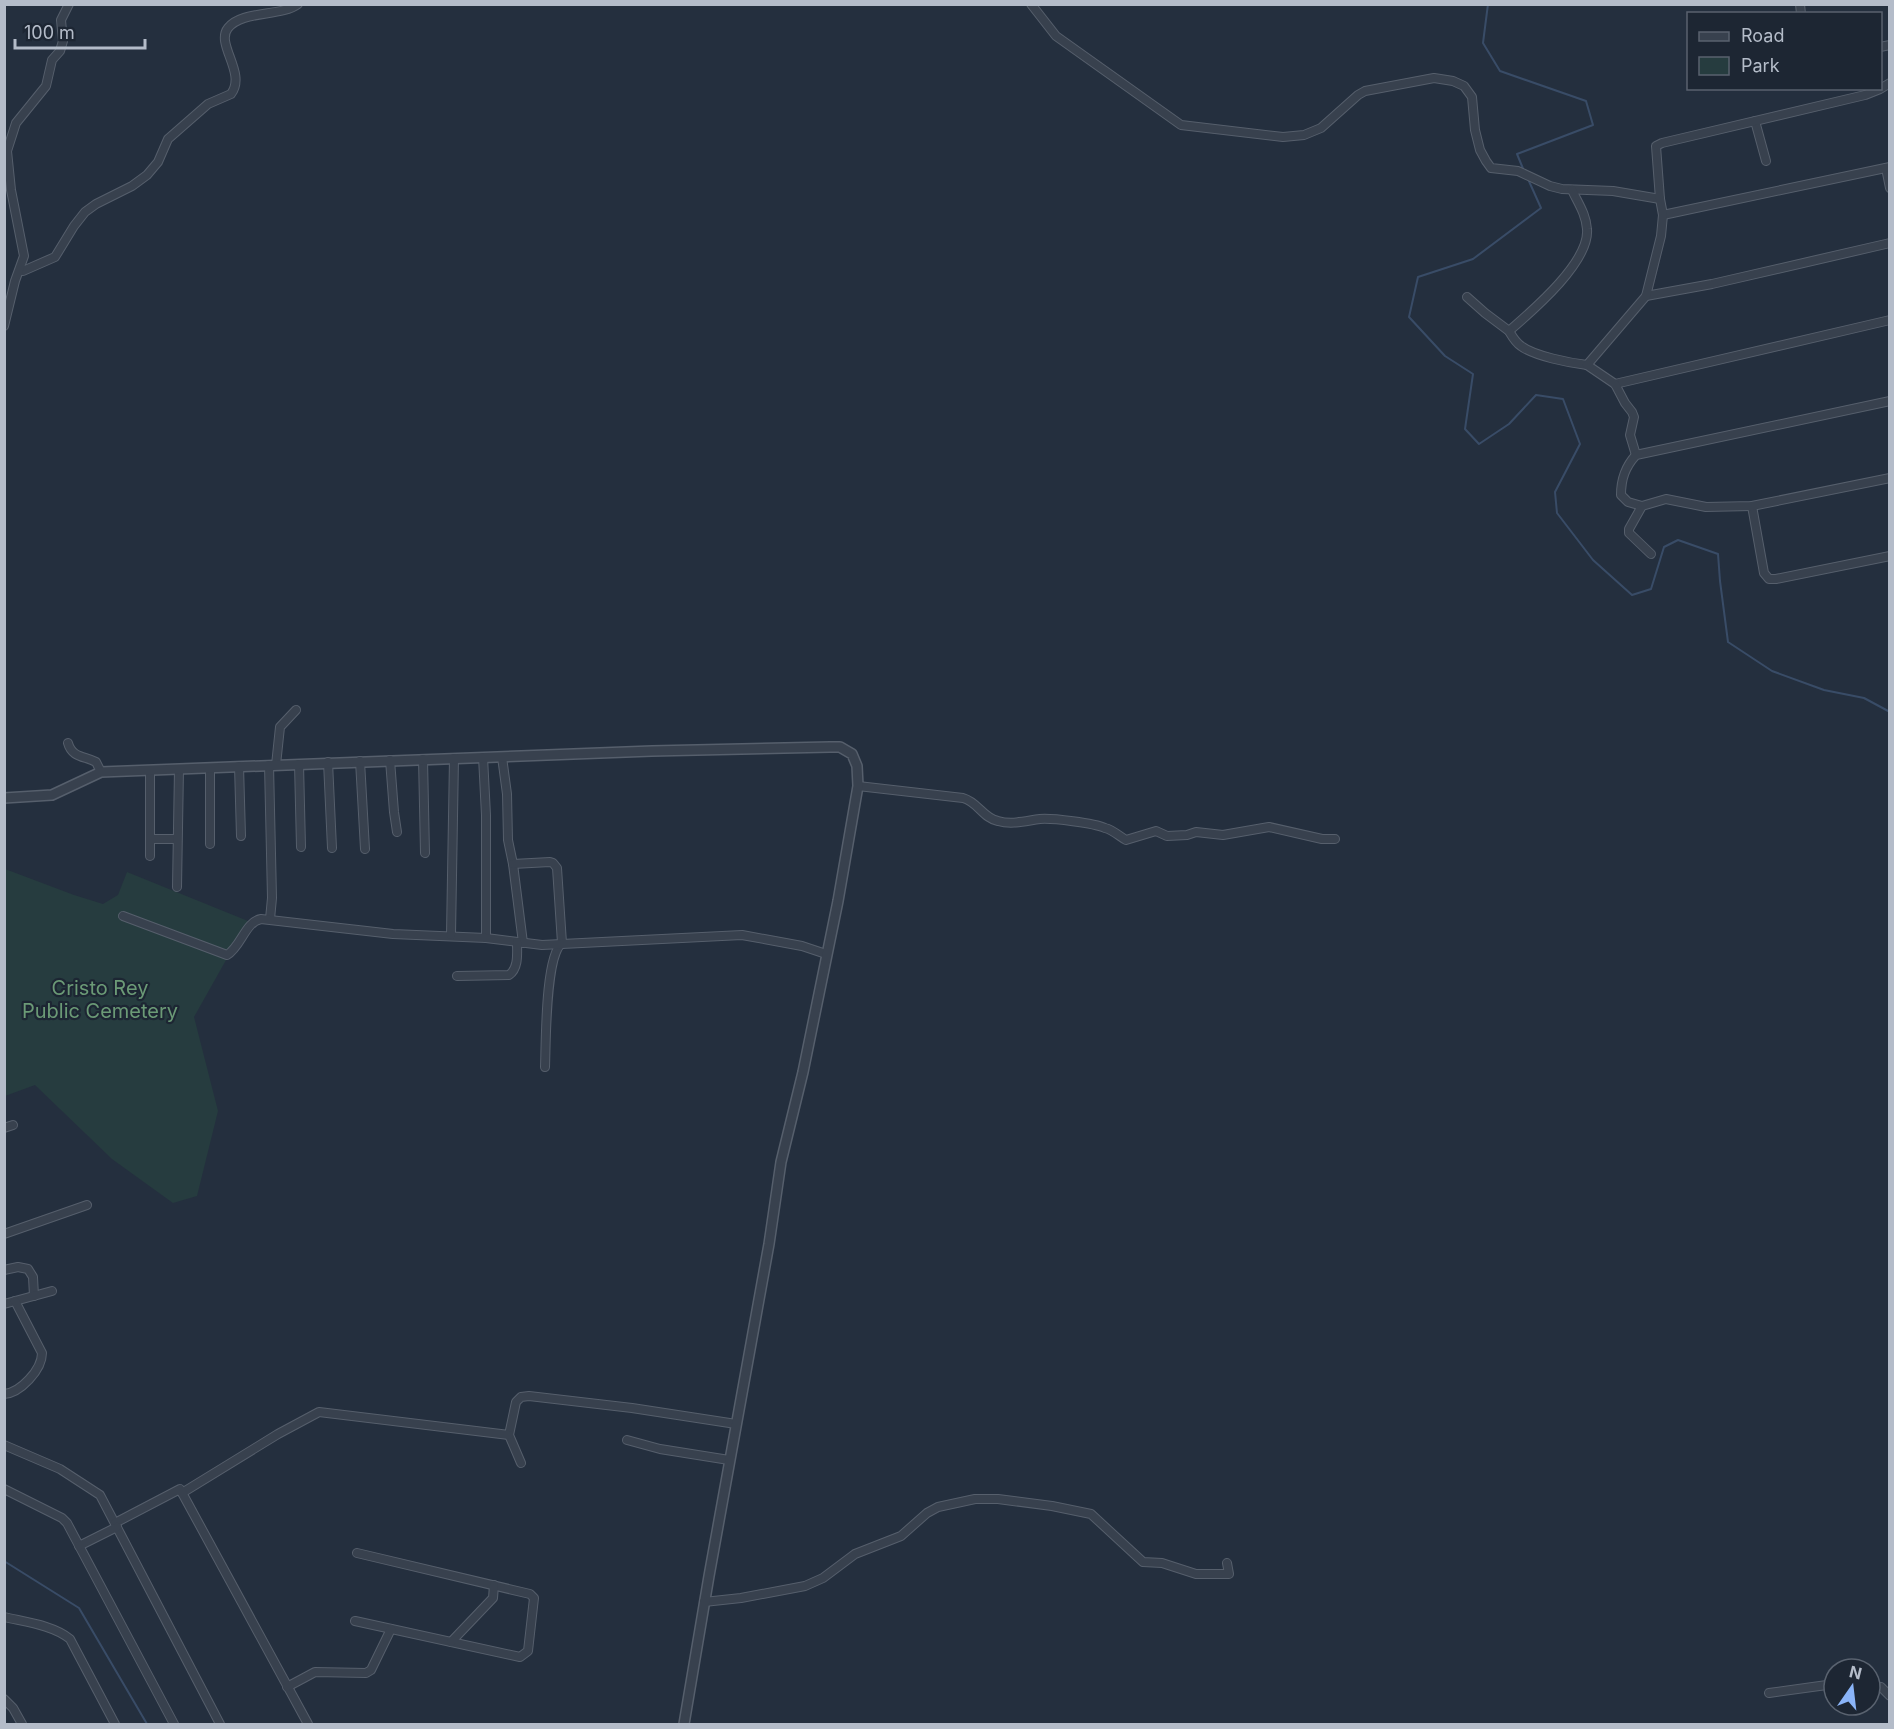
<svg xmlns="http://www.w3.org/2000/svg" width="1894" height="1729" viewBox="0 0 1894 1729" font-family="Inter,sans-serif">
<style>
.green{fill:#263c3f}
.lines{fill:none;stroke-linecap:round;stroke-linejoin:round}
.stream{stroke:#394c67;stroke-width:2}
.minor-casing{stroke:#565f6c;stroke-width:10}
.tertiary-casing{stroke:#565f6c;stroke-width:12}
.minor{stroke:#38414e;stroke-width:8}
.tertiary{stroke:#38414e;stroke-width:9}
.labels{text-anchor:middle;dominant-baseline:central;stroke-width:4.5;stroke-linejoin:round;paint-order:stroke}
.park-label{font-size:20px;fill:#6b9a76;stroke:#1d2633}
</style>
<rect width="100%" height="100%" fill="#242f3e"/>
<!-- green -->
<path class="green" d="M5,869L74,895L103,904L118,895L127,872L248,921L194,1017L218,1111L197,1196L173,1203L112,1159L35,1085L5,1096Z"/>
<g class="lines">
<!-- stream -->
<g class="stream">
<path d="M1488,4L1483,43L1500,71L1586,101L1593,125L1517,154L1524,171"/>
<path d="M1528,179L1541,208L1473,259L1418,277L1409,317L1445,356L1473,374L1465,429L1479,444L1509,424L1536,395L1563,399L1580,444L1555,492L1557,513L1593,560L1632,595L1651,589L1664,547L1678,540L1718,554L1720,581L1728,642L1772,671L1824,690L1864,698L1890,712"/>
<path d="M4,1561L79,1608L147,1724"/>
</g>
<!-- minor casing -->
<g class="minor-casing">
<g id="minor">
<path d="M1031,4L1056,36L1181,125L1283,137L1304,135L1321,128L1358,95L1365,91L1434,78L1453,81L1464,86L1472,97L1475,130L1480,150L1486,161L1491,168L1518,171L1550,186L1562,189L1613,191L1660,199"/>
<path d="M1800,4L1801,14"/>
<path d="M1880,47L1890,45"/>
<path d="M1755,121L1766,161"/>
<path d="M1886,168L1890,188"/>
<path d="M1663,215L1890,167"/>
<path d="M20,271H23L55,257L74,226L85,212L96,204L132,186L147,175L158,162L168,139L208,104L231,94C247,73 215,44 228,28C242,10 281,17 298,4"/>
<path d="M1646,296L1712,284L1890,243"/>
<path d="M1467,297L1485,313L1509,331C1532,311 1590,262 1587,229C1586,214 1578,203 1572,190"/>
<path d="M4,326L15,281L24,256L11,190L7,151L16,123L46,86L52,60L60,51L63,41L61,20L69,4"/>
<path d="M1509,331C1512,336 1515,342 1521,346C1534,356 1570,363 1587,365"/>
<path d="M1615,384L1890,320"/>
<path d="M1636,455L1630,435L1634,417L1632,412L1625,403L1615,384L1587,365L1646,296L1661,236L1663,215L1660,199L1656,146L1662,143L1865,95L1880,89L1890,83"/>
<path d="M1642,506L1628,502L1621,495C1621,479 1625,467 1636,455L1890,401"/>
<path d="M1752,506L1764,573L1769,579H1776L1890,556"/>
<path d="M1651,554L1629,533V529L1642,506L1666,499L1706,507L1752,506L1890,478"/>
<path d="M68,743C72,758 85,756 96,762L101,772"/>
<path d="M483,757L486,815V938"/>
<path d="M502,757L507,794L508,840L513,864L523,943"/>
<path d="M423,759L425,853"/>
<path d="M390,760L394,812L397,832"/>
<path d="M360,761L365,849"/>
<path d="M328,762L332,848"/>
<path d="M299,764L301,847"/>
<path d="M269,765L272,898L270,919"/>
<path d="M276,765L280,727L296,710"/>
<path d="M239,766L241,836"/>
<path d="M858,786L963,798C978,802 983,818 998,821C1012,825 1025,821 1040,819C1052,818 1094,823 1105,828C1113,830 1119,836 1126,840L1156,831L1167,836L1187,835L1196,832L1223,835L1269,827L1322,839H1335"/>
<path d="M150,839H177"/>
<path d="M210,844V768"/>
<path d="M150,856V770"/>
<path d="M513,864L550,862L553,863L557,868L562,943C545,956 546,1044 545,1067"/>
<path d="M177,887L179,769"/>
<path d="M123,916L227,955C241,947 245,922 261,919L393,934L486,938L542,945L742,935L802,946L826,954"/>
<path d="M451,935L454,758"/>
<path d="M457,976L509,975C519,968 517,953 517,942"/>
<path d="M4,1128L13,1125"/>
<path d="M4,1234L87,1205"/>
<path d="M4,1270L18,1267L28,1269L33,1277L34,1296"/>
<path d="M4,1304L52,1291"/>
<path d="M4,1394C20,1393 42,1370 42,1353L15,1301"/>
<path d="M627,1440L660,1449L729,1460"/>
<path d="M4,1445L60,1469L100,1495L220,1724"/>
<path d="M521,1463L509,1435L516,1402L521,1397L529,1396L632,1408L736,1424"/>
<path d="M4,1489L62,1518L67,1523L174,1724"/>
<path d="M182,1493L278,1434L319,1412L509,1435"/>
<path d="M115,1523L180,1489L308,1724"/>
<path d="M79,1546L117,1527"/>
<path d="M704,1602L741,1598L805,1586L823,1578L855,1554L901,1536L927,1513L938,1507L975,1499H998L1052,1506L1091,1514L1143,1562L1162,1563L1196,1574H1229L1227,1563"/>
<path d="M4,1617C25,1622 53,1625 70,1639L115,1724"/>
<path d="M355,1621L520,1657L528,1651L534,1598L530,1594L357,1553"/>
<path d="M451,1642L493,1598L494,1585"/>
<path d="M1870,1686L1881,1687L1890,1696"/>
<path d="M287,1687L315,1672L366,1673L371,1670L391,1629"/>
<path d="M1769,1693L1834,1684"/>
<path d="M4,1699L13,1708L22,1724"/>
</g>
</g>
<!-- tertiary casing -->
<g class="tertiary-casing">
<path id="tertiary" d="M4,798L52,795L101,772L652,751L830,747H840L852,754L857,766L858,786L838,901L803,1072L781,1162L769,1244L709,1576L684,1724"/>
</g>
<!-- minor -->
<use href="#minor" class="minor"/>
<!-- tertiary -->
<use href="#tertiary" class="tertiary"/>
</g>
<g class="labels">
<!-- park labels -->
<g class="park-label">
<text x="100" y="988">Cristo Rey<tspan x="100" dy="23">Public Cemetery</tspan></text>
</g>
</g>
<!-- border -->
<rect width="1894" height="1729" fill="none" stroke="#b4bcc9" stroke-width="12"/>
<!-- legend -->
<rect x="1687" y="12" width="195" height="78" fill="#1d2633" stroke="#59626f" stroke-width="1.5"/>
<rect x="1699" y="32" width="30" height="9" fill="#38414e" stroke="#59626f" stroke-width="1.5"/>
<text x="1741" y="42" font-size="18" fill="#b4bcc9">Road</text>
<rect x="1699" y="57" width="30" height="18" fill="#263c3f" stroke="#59626f" stroke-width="1.5"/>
<text x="1741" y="72" font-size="18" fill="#b4bcc9">Park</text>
<!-- north arrow -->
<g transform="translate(1852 1687) rotate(14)"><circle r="28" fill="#1d2633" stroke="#59626f" stroke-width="1.5"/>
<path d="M0-4.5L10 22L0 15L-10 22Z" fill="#8ab4f8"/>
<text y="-9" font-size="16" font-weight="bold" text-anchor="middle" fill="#b4bcc9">N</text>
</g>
<!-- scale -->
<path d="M15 39v9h130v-9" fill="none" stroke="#b4bcc9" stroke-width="3"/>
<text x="24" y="39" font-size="18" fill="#b4bcc9" stroke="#1d2633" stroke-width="4.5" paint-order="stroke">100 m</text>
</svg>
